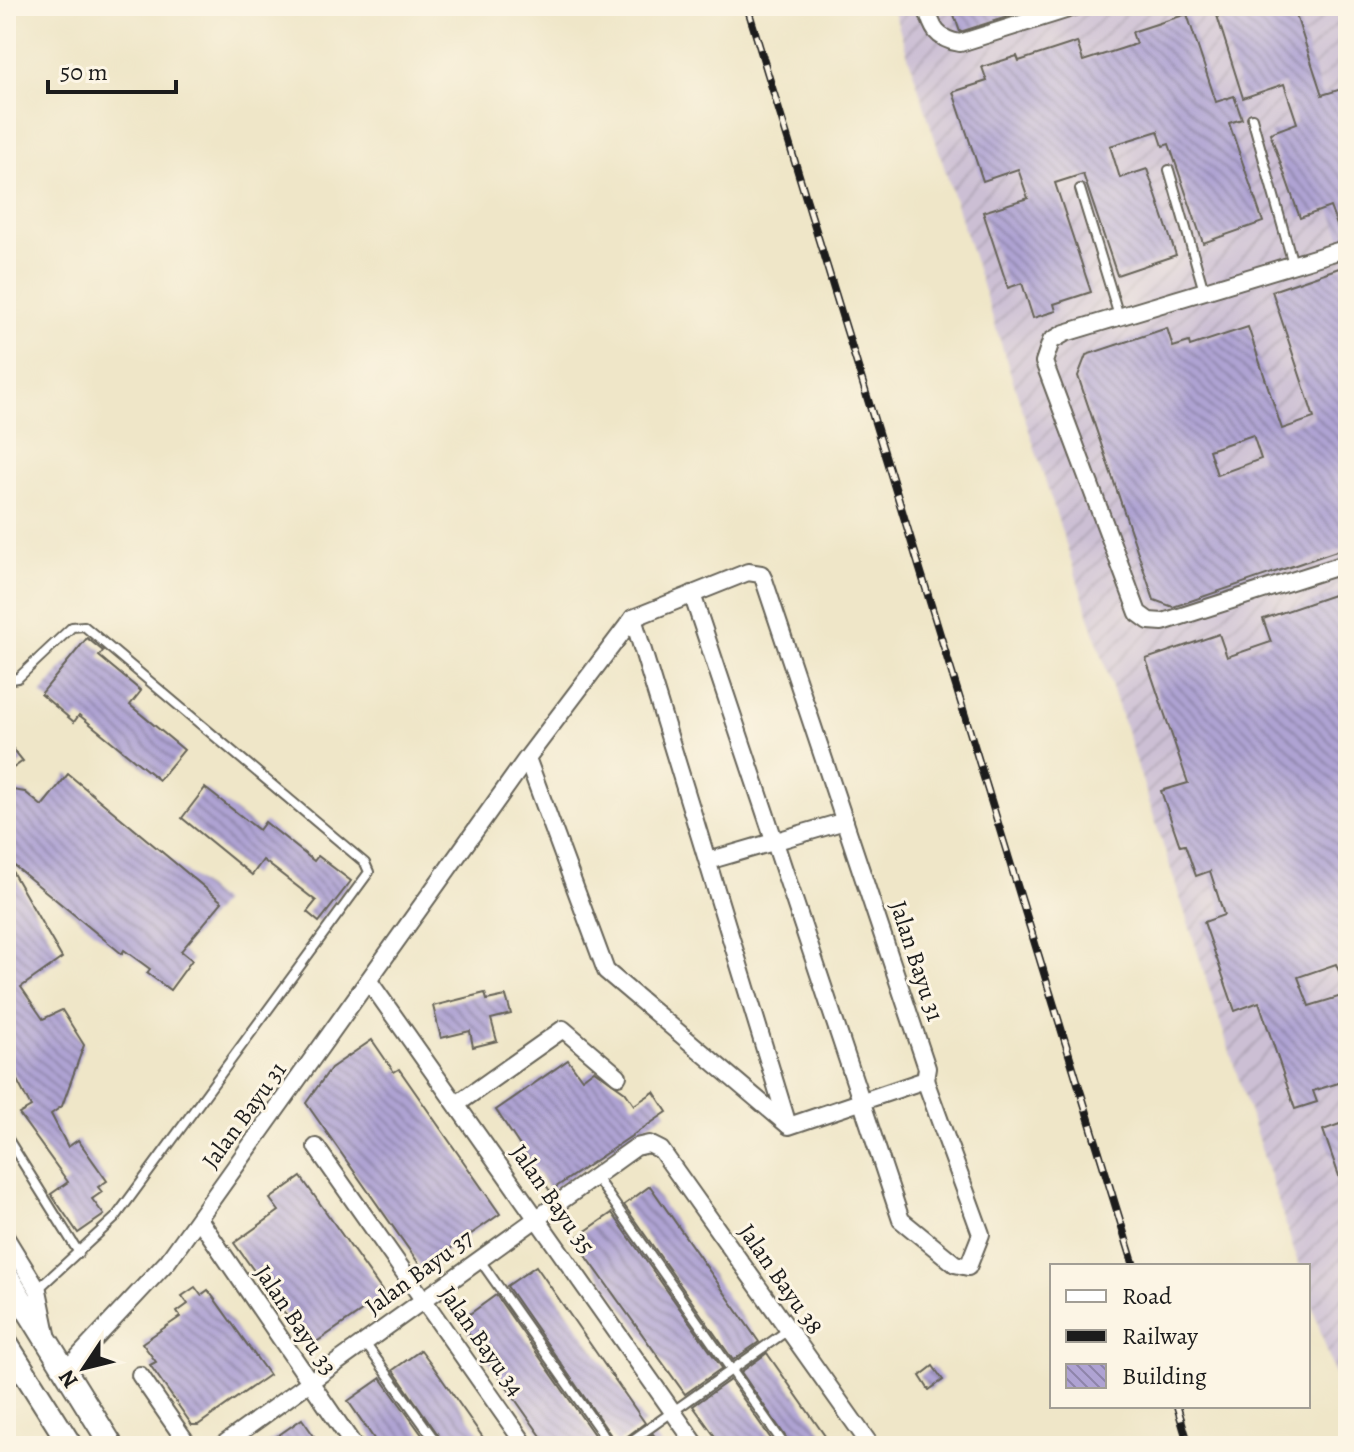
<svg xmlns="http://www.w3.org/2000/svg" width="1354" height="1452" viewBox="0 0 1354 1452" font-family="Alegreya,serif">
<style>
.industrial{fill:url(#industrial-furrows)}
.building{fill:url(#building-back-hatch);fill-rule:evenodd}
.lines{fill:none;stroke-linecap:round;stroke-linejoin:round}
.lane-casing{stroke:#666358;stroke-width:12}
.street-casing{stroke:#666358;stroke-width:20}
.secondary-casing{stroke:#666358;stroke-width:26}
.lane{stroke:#fff;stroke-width:8}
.street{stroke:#fff;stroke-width:16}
.secondary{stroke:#fff;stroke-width:22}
.rail-casing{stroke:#1c1c1c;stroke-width:8}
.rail{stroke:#fcf5e5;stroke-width:5;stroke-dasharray:15;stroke-linecap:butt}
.labels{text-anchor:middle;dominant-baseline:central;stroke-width:6;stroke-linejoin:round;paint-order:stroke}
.street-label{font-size:24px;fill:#1c1c1c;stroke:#fcf5e5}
</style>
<defs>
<pattern id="industrial-furrows" width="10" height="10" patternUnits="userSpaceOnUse" patternTransform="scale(2)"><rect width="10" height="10" fill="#ccbfd4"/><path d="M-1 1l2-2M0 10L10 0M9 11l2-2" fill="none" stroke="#afa4b5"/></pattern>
<pattern id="building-back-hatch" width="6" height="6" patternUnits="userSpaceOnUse" patternTransform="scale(2)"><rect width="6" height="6" fill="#afa3d3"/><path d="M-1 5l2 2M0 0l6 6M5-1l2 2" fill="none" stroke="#8e84aa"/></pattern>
</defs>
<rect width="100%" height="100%" fill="#fcf5e5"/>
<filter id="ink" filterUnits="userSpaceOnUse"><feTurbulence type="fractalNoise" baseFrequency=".0125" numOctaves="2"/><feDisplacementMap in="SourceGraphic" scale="16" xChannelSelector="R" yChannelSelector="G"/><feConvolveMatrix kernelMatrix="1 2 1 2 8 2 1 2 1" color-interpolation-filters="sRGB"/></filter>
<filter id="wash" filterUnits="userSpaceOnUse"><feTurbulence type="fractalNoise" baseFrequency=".006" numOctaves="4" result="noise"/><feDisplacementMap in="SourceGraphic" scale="32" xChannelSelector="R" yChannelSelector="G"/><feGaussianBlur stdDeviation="1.8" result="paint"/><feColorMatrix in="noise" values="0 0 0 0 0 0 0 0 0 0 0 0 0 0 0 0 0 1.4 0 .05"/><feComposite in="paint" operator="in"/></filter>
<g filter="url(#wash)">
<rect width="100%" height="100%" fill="#efe6c8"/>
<!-- industrial -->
<path class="industrial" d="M892,6H1348V1416L1308,1293V1266H1299Z"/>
<g id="blocks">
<!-- building -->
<g class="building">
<path d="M951,6H1035V8L960,32Z"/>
<path d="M1214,6H1293L1322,95L1348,87V237L1342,238L1330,207L1300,218L1270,133L1297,123L1284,84L1243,98Z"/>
<path d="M1187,14L1216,102L1234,96L1242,119L1229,123L1263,222L1203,243L1169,144L1163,146L1158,131L1110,146L1120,178L1147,169L1176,255L1117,275L1083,174L1055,183L1091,292L1054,304L1056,311L1033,318L1022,283L1008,288L983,212L1028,198L1018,169L983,181L953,92L987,81L982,67L1017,56L1019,61L1077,42L1083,61L1136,44L1132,32Z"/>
<path d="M1348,265V547L1173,607L1154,600L1078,376L1086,355L1167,328L1173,347L1189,342L1190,346L1248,327L1282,429L1314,418L1272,291ZM1253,435L1261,459L1217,475L1209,450Z"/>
<path d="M1348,590V993L1336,964L1298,977L1309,1006L1348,994V1080L1313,1091L1317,1102L1295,1109L1259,1002L1235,1011L1204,922L1224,915L1210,871L1196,876L1185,845L1180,846L1161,791L1188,783L1146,659L1219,634L1227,657L1271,642L1263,619Z"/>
<path d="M87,638L103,651L99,656L141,691L130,705L184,750L159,780L79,715L74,722L41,694Z"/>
<path d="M6,740L23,761L6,773Z"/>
<path d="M68,774L222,902L181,951L192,960L170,990L147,973L150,969L124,950L122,954L6,859V789L25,792L42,806Z"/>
<path d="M205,788L259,830L265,822L314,861L318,856L351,881L319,922L307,912L316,901L263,860L252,875L182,818Z"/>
<path d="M6,861L62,958L21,987L43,1019L62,1010L84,1045L62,1106L51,1114L68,1147L78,1140L107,1181L98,1187L102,1192L92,1199L104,1215L78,1233L51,1194L68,1182L19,1114L31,1107L6,1059Z"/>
<path d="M485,993L487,1000L506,996L511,1014L491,1019L497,1041L473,1047L470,1031L441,1038L433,1006Z"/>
<path d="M372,1040L394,1072L399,1069L500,1214L422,1268L306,1103L331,1068Z"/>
<path d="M568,1060L582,1079L594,1070L625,1092L634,1105L654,1092L667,1112L550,1191L496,1110Z"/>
<path d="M1348,1121V1195L1346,1196L1323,1130Z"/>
<path d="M301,1177L385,1295L309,1347L234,1243L279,1211L270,1199Z"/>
<path d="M650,1186L759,1342L733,1360L624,1205Z"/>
<path d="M612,1213L722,1368L685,1394L574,1239Z"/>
<path d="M536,1266L645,1423L617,1444L507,1286Z"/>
<path d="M195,1287L201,1295L208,1290L269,1375L198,1425H192L150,1365L156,1362L142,1343L180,1317L177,1312L188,1304L182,1296Z"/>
<path d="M496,1295L602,1446H548L460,1321Z"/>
<path d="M421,1350L430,1362L489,1446H446L393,1370Z"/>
<path d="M767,1353L769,1356L832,1446H792L741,1372Z"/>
<path d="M933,1366L943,1380L929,1390L920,1376Z"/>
<path d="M381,1378L430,1446H379L348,1401Z"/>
<path d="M730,1380L776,1446H722L693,1406Z"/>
<path d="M302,1419L321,1446H263Z"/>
<path d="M653,1434L662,1446H636Z"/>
</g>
</g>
</g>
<g filter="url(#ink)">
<use href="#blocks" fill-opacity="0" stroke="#666358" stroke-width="2"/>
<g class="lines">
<!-- lane casing -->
<g class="lane-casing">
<g id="lane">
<path d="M1252,118L1293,264"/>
<path d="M1169,170L1204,291"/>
<path d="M1080,189L1119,316"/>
<path d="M6,680L18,678L72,627L84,626L365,863L369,872L115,1218L38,1289"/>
<path d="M6,1136L79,1253"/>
<path d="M595,1176L785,1446"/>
<path d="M479,1259L611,1446"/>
<path d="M365,1343L439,1446"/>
<path d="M624,1446L788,1330"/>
</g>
</g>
<!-- street casing -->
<g class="street-casing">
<g id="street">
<path d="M926,6C932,28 936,39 960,43L1078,6"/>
<path d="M1348,248L1065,333L1051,341L1044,362L1138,613L1149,621L1163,622L1348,563"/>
<path d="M692,594L901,1220L955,1264L968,1267L981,1234L925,1080"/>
<path d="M633,618L788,1125"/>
<path d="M708,861L845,821"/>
<path d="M369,981L697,1446"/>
<path d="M457,1104L563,1029L618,1076"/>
<path d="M316,1147L526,1446"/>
<path d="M199,1219L354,1446"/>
<path d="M6,1238L38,1290L47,1334"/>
<path d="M66,1370L168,1261L527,758L633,618L748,572L761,574L764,580L927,1068L925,1080L789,1126L606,971L527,758"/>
<path d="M140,1375L189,1446"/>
<path d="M221,1446L636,1147L649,1144L661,1150L871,1446"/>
</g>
</g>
<!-- secondary casing -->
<g class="secondary-casing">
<g id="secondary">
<path d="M6,1275L112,1446"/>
<path d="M6,1343L71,1446"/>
</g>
</g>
<!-- lane -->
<use href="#lane" class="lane"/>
<!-- street -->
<use href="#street" class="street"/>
<!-- secondary -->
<use href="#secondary" class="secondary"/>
<!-- rail casing -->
<g class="rail-casing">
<g id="rail">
<path d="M747,6L1134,1266"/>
<path d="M1177,1406L1189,1446"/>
</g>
</g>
<!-- rail -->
<use href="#rail" class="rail"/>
</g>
</g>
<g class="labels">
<!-- street labels -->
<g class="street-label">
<text transform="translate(917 961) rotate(72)">Jalan Bayu 31</text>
<text transform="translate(244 1115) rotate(-54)">Jalan Bayu 31</text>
<text transform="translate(553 1199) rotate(55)">Jalan Bayu 35</text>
<text transform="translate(419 1272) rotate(-36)">Jalan Bayu 37</text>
<text transform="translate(781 1279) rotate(55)">Jalan Bayu 38</text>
<text transform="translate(296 1320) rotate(56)">Jalan Bayu 33</text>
<text transform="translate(482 1341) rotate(55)">Jalan Bayu 34</text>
</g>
</g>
<!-- margin -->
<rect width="1354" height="1452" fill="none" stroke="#fcf5e5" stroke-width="32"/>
<!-- legend -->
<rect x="1050" y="1264" width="260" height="144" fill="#fcf5e5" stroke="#a29e95" stroke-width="2"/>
<rect x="1066" y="1290" width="40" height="12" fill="#ffffff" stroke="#a29e95" stroke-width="2"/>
<text x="1122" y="1304" font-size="24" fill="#1c1c1c">Road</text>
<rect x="1066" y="1330" width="40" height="12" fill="#1c1c1c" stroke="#a29e95" stroke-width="2"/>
<text x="1122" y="1344" font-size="24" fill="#1c1c1c">Railway</text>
<rect x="1066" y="1364" width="40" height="24" fill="url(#building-back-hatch)" stroke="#a29e95" stroke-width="2"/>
<text x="1122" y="1384" font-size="24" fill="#1c1c1c">Building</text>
<!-- north arrow -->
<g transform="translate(84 1368) rotate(235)" stroke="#fcf5e5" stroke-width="6" paint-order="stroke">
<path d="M0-6L14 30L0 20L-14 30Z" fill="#1c1c1c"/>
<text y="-12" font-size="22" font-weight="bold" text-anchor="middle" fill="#1c1c1c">N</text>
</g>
<!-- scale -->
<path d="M48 80v12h128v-12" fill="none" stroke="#1c1c1c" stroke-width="4"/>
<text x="60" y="80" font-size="24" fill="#1c1c1c" stroke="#fcf5e5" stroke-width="6" paint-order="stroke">50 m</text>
</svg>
